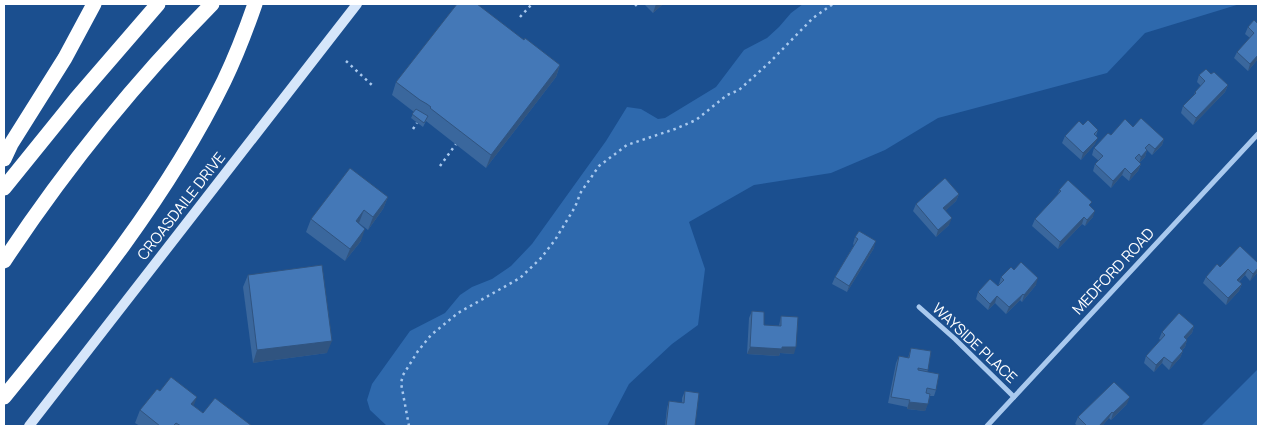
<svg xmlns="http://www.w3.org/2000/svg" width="1262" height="430" viewBox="0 0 1262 430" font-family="Manrope,sans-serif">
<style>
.green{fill:#2e69ad}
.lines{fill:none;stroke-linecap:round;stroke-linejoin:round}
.path{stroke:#a9c9ee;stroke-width:2.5;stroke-dasharray:2.5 4;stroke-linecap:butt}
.street{stroke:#a9c9ee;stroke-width:5}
.secondary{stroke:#d6e6fa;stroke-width:10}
.highway{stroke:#fff;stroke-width:15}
.wall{fill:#3a679d}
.shaded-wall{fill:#305480}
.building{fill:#4478b7;stroke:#305480}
.labels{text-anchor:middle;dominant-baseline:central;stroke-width:4;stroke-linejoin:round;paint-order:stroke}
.street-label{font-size:15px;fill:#fff;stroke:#1b4f8f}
</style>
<rect width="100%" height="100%" fill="#1b4f8f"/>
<!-- green -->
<g class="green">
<path d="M803,4H1240L1145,33L1107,73L938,118L885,150L831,173L754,185L689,222L705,269L698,325L672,344L629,384L607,426H387L370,410L367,400L372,384L410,331L445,313L460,295L472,287L492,279L511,266L532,244L606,141L627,107L641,109L658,119L665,118L716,87L744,50L767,38L779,27L791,13Z"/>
<path d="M1258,369V426H1201Z"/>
</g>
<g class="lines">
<!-- path -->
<g class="path">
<path d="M635,4L638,7"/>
<path d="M520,17L532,4"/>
<path d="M346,61L373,86"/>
<path d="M413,129L417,123"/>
<path d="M440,166L456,144"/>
<path d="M409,426L401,383L403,375L418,351L431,335L458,313L520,278L541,258L555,240L575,207L581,192L599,166L627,145L675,129L696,120L727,95L739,90L770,62L813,18L833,4"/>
</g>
<!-- street -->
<g class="street">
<path d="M919,307L955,339L1014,397"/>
<path d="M987,426L1258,134"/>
</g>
<!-- secondary -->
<path class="secondary" d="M29,426L357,4"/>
<!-- highway -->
<g class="highway">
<path d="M4,159L11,144L65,58L94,4"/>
<path d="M4,188L76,99L158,4"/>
<path d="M4,261C65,169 134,83 212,4"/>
<path d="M4,397C85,298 168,196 224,81C236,56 246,30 255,4"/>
</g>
</g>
<!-- wall -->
<g class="wall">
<path d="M644,4H663L653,13Z"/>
<path d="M1254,20L1258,59L1248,71L1234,58L1237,52L1250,38L1245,34L1248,27Z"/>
<path d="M524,40L560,65L556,77L486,168L426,121L423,127L411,118L414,112L392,95L396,82Z"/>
<path d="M1211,74L1228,85L1225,92L1193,125L1181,113L1183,106L1194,95L1195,92L1201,86L1197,82L1199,75Z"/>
<path d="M1083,125L1098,130L1096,136L1095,144L1081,160L1062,143L1065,136Z"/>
<path d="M1133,127L1164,139L1162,145L1152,155L1147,150L1145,157L1139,163L1141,164L1138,171L1129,181L1122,175L1111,188L1093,171L1095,164L1099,161L1092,155L1094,148Z"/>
<path d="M1059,190L1090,206L1093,217L1085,226L1082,224L1058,249L1032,226L1035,219L1058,195Z"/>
<path d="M959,194L956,201L945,211L949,225L936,237L913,211L916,204Z"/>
<path d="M388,197L383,209L368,230L359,223V224L361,241L345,261L306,232L311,219Z"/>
<path d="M855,237L874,248L847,292L832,284L835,277L854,245L853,244Z"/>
<path d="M1258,263V272L1250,281L1245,275L1239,282L1242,284L1239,291L1226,305L1203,283L1206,277L1220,267Z"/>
<path d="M1014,270L1036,285L1022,302L1020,300L1006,314L995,303L988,310L976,299L978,292L998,286L999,284L1001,277Z"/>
<path d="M248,275L327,353L253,363L243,287Z"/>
<path d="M752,311L764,325L779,326L781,316L794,354L780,353L779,356L747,354L749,318Z"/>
<path d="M1194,326L1192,333L1186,339L1187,340L1185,347L1182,350L1183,351L1180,358L1169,370L1162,363L1154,372L1144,363L1146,356L1161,340L1159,339L1162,332Z"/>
<path d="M911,348L928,370L927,372L936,390L934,396H930L925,411L907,409V407L888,403L896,363L899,356L908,358Z"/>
<path d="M160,391L194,406L203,413L252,426H140L135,423L140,410Z"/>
<path d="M685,391L695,426H665L667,408L669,401L682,403V398Z"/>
<path d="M1127,404L1111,420L1109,418L1102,426H1078L1075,424L1078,417Z"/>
</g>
<!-- shaded-wall -->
<g class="shaded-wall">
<path d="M656,4H663L653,13Z"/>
<path d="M1258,55V59L1248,71L1250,64Z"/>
<path d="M560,65L556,77L486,168L491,155Z"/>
<path d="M1228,85L1225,92L1193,125L1196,118Z"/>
<path d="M1098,138L1095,144L1081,160L1083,153Z"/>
<path d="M1164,139L1162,145L1152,155L1155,149Z"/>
<path d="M1147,150L1145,157L1139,163L1141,157Z"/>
<path d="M1141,164L1138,171L1129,181L1131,174Z"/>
<path d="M1125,168L1122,175L1111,188L1113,181Z"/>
<path d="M959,194L956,201L941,215L943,208Z"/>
<path d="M388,197L383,209L368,230L373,217Z"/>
<path d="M364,210L359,223L351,234L356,221Z"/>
<path d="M1095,211L1093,217L1085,226L1087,220Z"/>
<path d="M1084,217L1082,224L1058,249L1060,242Z"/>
<path d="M952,218L949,225L936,237L938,230Z"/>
<path d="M365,229L361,241L345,261L350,249Z"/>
<path d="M876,241L874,248L847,292L849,286Z"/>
<path d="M1258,268V272L1250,281L1253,274Z"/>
<path d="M1248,269L1245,275L1234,286L1237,280Z"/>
<path d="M1038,278L1036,285L1022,302L1024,295Z"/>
<path d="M1242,284L1239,291L1226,305L1228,298Z"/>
<path d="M1023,294L1020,300L1006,314L1009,307Z"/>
<path d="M997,296L995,303L988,310L990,304Z"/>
<path d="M1194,326L1192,333L1182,344L1184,337Z"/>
<path d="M1187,340L1185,347L1177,355L1180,348Z"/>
<path d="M332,341L327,353L253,363L257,350Z"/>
<path d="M750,347H796L794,354L780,353L779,356L747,354Z"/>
<path d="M1183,351L1180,358L1169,370L1172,363Z"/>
<path d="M1164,357L1162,363L1154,372L1156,365Z"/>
<path d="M197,397L192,410L191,404Z"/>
<path d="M1130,397L1127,404L1111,420L1113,413Z"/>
<path d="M909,402L928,404L925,411L907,409Z"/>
<path d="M1112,412L1109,418L1102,426H1099Z"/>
</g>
<!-- building -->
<g class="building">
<path d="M457,4H477L524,40L525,38L560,65L491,155L430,108L431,107L427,104L420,100L396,82Z"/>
<path d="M1254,20L1258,24V55L1250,64L1237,52L1254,33L1248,27Z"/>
<path d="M1206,69L1211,74L1214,72L1228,85L1196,118L1183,106L1196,93L1195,92L1205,81L1199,75Z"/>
<path d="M416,109L428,116L424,123L412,114Z"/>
<path d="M1141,118L1164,139L1155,149L1149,144L1145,148L1147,150L1141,157L1139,154L1135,158L1141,164L1131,174L1125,168L1113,181L1095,164L1103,156L1094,148L1108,133L1111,135L1125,119L1133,127Z"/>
<path d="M1088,120L1098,130L1094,134L1098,138L1083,153L1065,136L1079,121L1083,125Z"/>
<path d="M350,168L388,197L373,217L364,210L356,221L365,229L350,249L311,219Z"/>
<path d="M945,178L959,194L943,208L952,218L938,230L916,204Z"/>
<path d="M1068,180L1092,202L1089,205L1095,211L1087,220L1084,217L1060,242L1035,219L1061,191L1059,190Z"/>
<path d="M859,231L876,241L849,286L835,277L858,239L855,237Z"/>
<path d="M1240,246L1258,263V268L1253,274L1248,269L1237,280L1242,284L1228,298L1206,277L1217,264L1220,267Z"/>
<path d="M1021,262L1038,278L1024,295L1023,294L1009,307L997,296L990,304L978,292L990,279L998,286L1004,280L1001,277L1011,267L1014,270Z"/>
<path d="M322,265L332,341L257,350L248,275Z"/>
<path d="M752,311L764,312V325L781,326V316L798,317L796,347H782V349L750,347Z"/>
<path d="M1179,313L1194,326L1184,337L1187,340L1180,348L1183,351L1172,363L1164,357L1156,365L1146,356L1165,335L1162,332Z"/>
<path d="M911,348L931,351L928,370L918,368V370L939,374L936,390L927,388L926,393L930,394L928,404L909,402L910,400L891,397L899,356L909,358Z"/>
<path d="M171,377L197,397L191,404L203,413L215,398L252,426H181L176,423L173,426H160L140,410L157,389L160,391Z"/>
<path d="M1114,382L1130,397L1113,413L1112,412L1099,426H1087L1078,417Z"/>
<path d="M685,391L699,393L695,426H666L669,401L684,403Z"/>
</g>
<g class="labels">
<!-- street labels -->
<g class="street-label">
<text transform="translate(181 206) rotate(-52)">CROASDAILE DRIVE</text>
<text transform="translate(1113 271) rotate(-47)">MEDFORD ROAD</text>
<text transform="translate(975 343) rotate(43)">WAYSIDE PLACE</text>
</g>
</g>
<!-- border -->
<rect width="1262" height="430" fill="none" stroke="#ffffff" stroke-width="10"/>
</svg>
